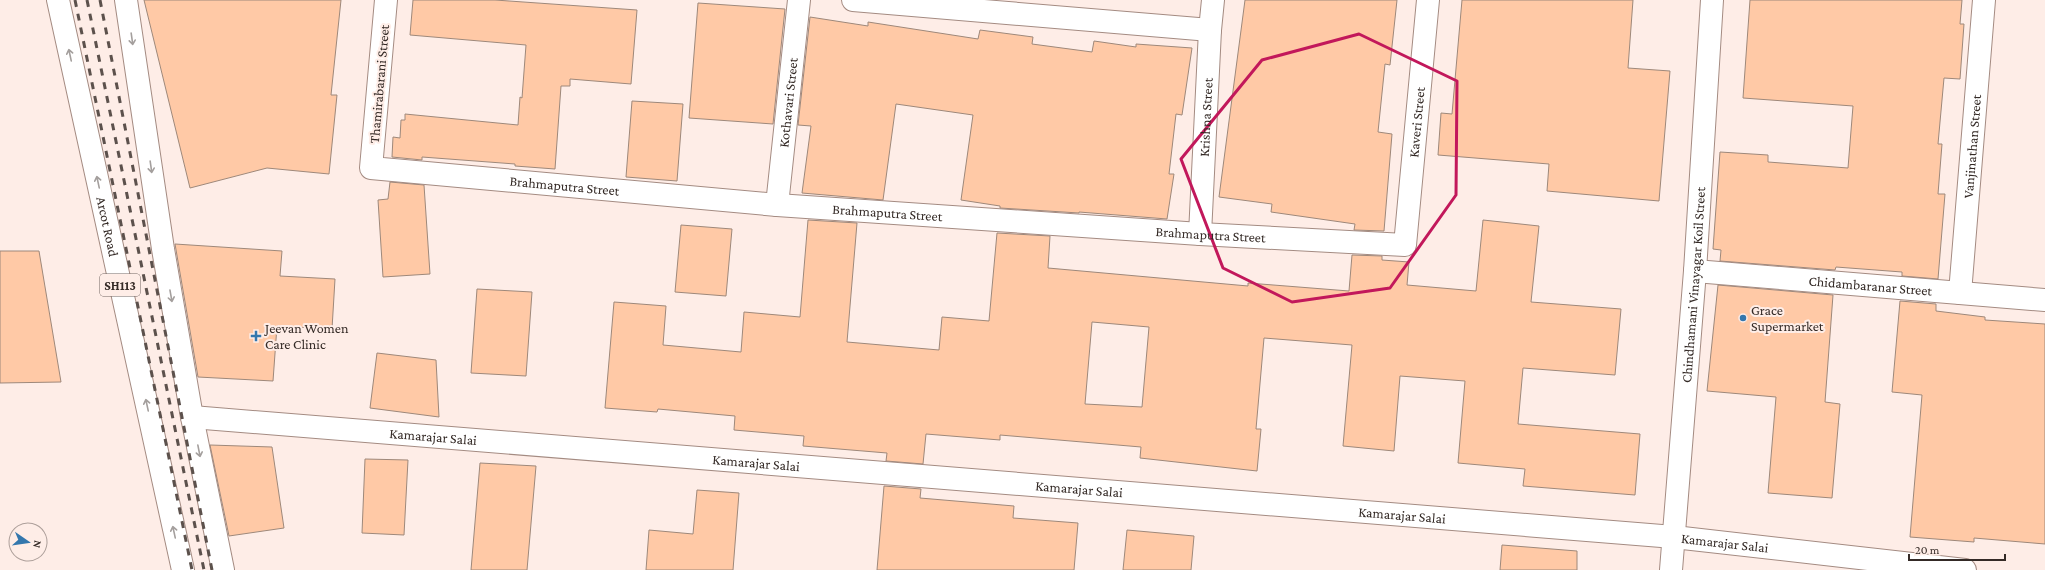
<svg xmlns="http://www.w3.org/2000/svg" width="2045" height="570" viewBox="0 0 2045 570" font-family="'Crimson Pro',serif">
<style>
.building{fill:#ffc9a6;stroke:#9e887a;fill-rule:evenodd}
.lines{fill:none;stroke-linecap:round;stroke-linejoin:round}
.street-casing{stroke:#a48b82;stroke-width:24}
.secondary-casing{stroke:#a48b82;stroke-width:24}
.primary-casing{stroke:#a48b82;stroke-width:24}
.street{stroke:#fff;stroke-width:22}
.secondary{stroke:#fff;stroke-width:22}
.primary{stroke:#fff;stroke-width:22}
.rail{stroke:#5c514c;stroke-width:3;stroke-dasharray:7 7;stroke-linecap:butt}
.oneway{stroke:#a49f9d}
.marked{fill:none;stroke:#c2185b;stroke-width:3;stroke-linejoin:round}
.poi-dot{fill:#3477ad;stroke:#feede7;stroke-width:1.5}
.labels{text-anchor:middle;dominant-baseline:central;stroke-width:4;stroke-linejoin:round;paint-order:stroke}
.shield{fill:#feede7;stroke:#716460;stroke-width:1}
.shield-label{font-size:13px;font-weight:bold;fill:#342a26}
.street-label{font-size:14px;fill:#342a26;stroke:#feede7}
.poi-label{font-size:14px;fill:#342a26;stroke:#feede7;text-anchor:start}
</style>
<rect width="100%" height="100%" fill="#feede7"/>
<!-- building -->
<g class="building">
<path d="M144,0H341L331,95H337L329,174L267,168L190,188Z"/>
<path d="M413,0H495L637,10L631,84L570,79V86H561L555,169L515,166V164L422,157V160L392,157L393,137L400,138L401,120H405V114L518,125L520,97L522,98L526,45L410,35Z"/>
<path d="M1245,0H1397L1390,65L1385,64L1378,132L1392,134L1384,231L1354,230L1355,224L1271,212L1272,204L1219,197Z"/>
<path d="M1462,0H1633L1628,68L1670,71L1659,201L1547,191L1549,164L1438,155L1441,113L1452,114Z"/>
<path d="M1750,0H1962L1960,24H1964L1960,79L1944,78L1938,144H1942L1938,194H1945L1938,279L1902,276V272L1836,267L1835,270L1720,261L1721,250L1713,249L1720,152L1768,155V162L1848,168L1853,106L1743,98Z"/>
<path d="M698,3L785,9L773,124L689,118Z"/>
<path d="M810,17L868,26V22L978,39L980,30L1033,37L1032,44L1092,52L1094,41L1136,47V44L1192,48L1182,115L1176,114L1169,174H1174L1167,219L1079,212V213L1000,208V206L961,200L973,115L896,104L883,200L802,193L811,126L798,125Z"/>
<path d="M632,101L683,104L677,181L626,177Z"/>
<path d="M390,182L424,185L430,274L383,277L378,200L388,199Z"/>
<path d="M808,220L857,223L847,342L939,350L942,317L989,321L997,233L1050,236L1048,268L1248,286V283L1349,291L1352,255L1382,256V260L1409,262L1407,285L1476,291L1483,220L1539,226L1531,302L1621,309L1615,375L1523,368L1518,424L1640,434L1635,495L1523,486L1525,469L1458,463L1465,381L1400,376L1394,451L1343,446L1352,345L1264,338L1256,429H1261L1257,471L1140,458L1141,447L1000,435V440L926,434L923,464L886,461L887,453L803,446L804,436L734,430L735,416L658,409L657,412L605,408L614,302L666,306L663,345L741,352L744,312L800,317ZM1092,322L1149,327L1142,407L1085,404Z"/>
<path d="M681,225L732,229L726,296L675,292Z"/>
<path d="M175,244L282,251L280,276L335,279L332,329L277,326L273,381L198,377Z"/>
<path d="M0,251H39L61,382L0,383Z"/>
<path d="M1718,285L1833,295L1825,402L1840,404L1832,498L1768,493L1776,397L1707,391Z"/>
<path d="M477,289L532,292L526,376L471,373Z"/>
<path d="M1900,301L1936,304V311L1985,317V320L2045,324V544L1974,538V542L1910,537L1922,395L1892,392Z"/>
<path d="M377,353L436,360L439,417L370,408Z"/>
<path d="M210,445L272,447L284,528L229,536Z"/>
<path d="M365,459L408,460L404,535L362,533Z"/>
<path d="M480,463L536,466L527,570H471Z"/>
<path d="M884,486L921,489L920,498L1014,506L1013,518L1078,523L1074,570H877Z"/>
<path d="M697,490L739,493L733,570H646L649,530L693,534Z"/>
<path d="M1127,530L1194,536L1191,570H1123Z"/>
<path d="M1502,545L1577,551V570H1500Z"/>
</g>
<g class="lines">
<!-- street casing -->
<g class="street-casing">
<g id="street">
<path id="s1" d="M386,0L371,168L777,205L1200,234L1405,245L1428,0"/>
<path d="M853,0L1210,30"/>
<path id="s2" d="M777,205L799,0"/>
<path id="s3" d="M1200,234L1210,30L1213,0"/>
<path id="s4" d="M1695,271L2045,300"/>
<path id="s5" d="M1960,293L1984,0"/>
<path id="s6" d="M1671,570L1695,271L1712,0"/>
</g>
</g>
<!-- secondary casing -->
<g class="secondary-casing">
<g id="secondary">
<path id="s7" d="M192,417L1674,537L1965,570"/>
</g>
</g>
<!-- primary casing -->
<g class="primary-casing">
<g id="primary">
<path id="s8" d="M58,0L183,570"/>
<path d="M126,0L163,249L192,417L223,570"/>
</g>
</g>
<!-- street -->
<use href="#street" class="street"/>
<!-- secondary -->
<use href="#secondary" class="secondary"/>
<!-- primary -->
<use href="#primary" class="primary"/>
<!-- rail -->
<g class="rail">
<path d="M75,0L192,570"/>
<path d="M87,0L204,570"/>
<path d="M100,0L212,570"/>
</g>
</g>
<!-- one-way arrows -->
<defs><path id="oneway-shaft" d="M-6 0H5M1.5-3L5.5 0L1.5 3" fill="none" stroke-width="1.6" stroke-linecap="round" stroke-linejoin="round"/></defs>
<g class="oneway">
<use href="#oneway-shaft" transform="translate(132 39) rotate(82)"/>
<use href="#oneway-shaft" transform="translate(70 55) rotate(-102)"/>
<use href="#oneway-shaft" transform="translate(151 167) rotate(82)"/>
<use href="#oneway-shaft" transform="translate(98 182) rotate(-102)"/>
<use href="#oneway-shaft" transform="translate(171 296) rotate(80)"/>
<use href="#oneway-shaft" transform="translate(147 405) rotate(-102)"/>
<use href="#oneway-shaft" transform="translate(199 451) rotate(79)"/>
<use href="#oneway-shaft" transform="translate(174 532) rotate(-102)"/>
</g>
<!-- marked area -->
<path class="marked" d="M1359,34L1457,81L1456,195L1390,288L1292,302L1223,268L1181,159L1262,60Z"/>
<!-- markers -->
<g class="poi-dot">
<circle cx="1743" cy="318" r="4"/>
<path d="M254 330h4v4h4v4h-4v4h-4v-4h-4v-4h4z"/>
</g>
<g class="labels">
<!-- shield labels -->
<rect class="shield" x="100" y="274" width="40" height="22" rx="3"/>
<g class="shield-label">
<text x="120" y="285">SH113</text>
</g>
<!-- street labels -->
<g class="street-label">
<text transform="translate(379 84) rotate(-85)">Thamirabarani Street</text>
<text stroke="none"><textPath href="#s2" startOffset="103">Kothavari Street</textPath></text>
<text stroke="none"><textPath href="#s3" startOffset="117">Krishna Street</textPath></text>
<text stroke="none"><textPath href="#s1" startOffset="1329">Kaveri Street</textPath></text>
<text stroke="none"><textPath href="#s5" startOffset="147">Vanjinathan Street</textPath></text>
<text stroke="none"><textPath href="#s1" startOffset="363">Brahmaputra Street</textPath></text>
<text stroke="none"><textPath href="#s1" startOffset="687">Brahmaputra Street</textPath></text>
<text stroke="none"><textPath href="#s8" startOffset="232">Arcot Road</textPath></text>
<text stroke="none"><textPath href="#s1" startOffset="1011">Brahmaputra Street</textPath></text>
<text stroke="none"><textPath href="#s6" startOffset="286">Chindhamani Vinayagar Koil Street</textPath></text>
<text stroke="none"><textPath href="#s4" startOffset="176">Chidambaranar Street</textPath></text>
<text stroke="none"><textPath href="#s7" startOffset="242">Kamarajar Salai</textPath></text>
<text stroke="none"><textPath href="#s7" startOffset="566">Kamarajar Salai</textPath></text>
<text stroke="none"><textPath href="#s7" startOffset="890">Kamarajar Salai</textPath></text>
<text stroke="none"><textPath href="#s7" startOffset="1214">Kamarajar Salai</textPath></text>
<text stroke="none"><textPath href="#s7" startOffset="1538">Kamarajar Salai</textPath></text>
</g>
<!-- poi labels -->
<g class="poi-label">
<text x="1751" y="310">Grace<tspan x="1751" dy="16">Supermarket</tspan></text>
<text x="265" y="328">Jeevan Women<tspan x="265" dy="16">Care Clinic</tspan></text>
</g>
</g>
<!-- north arrow -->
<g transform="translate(28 542) rotate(103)"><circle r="19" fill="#feede7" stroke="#ad9f9a"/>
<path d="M0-3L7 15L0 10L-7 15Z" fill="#3477ad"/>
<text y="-6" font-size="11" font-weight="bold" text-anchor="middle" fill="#342a26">N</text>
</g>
<!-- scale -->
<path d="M1909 554v6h96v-6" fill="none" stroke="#342a26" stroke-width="2"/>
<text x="1915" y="554" font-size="12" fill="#342a26" stroke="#feede7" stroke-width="3" paint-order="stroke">20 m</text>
</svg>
